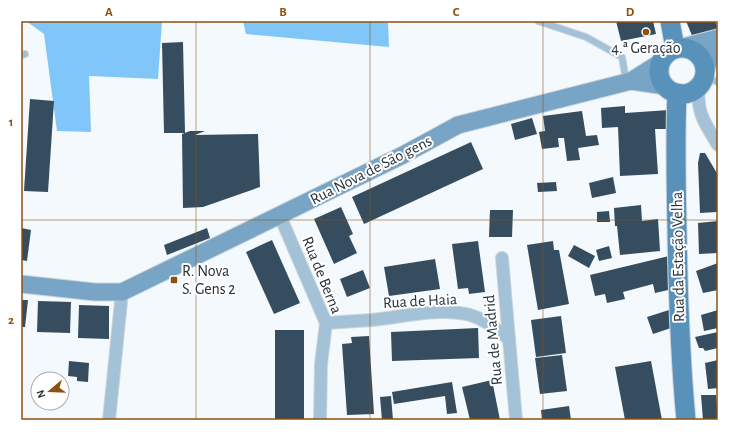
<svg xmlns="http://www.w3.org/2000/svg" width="739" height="441" viewBox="0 0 739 441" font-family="'Alegreya Sans',sans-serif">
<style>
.forest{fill:#80c6f9}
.building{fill:#364d5f}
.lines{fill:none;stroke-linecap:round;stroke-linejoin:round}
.lane-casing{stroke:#ced5da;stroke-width:8}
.street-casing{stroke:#ced5da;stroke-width:14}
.secondary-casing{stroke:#ced5da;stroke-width:19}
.primary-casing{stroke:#ced5da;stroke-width:21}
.lane{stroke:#a3c1d7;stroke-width:6}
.street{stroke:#a3c1d7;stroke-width:12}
.secondary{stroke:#78a5c6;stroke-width:17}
.primary{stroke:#5891ba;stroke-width:19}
.grid{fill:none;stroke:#8d5110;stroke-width:1;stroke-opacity:0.55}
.poi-dot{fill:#8d5110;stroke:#fff;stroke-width:1.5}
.labels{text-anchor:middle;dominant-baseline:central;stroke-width:4;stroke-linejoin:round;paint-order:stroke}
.poi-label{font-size:16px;fill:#263139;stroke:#fff}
.street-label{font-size:16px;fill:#263139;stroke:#fff}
.neatline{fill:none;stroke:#8d5110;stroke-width:1.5}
.grid-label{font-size:13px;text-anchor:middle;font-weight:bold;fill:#8d5110}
</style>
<rect width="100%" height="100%" fill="#f3f9fd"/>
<!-- forest -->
<g class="forest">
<path d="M26,21H162L158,79L89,76L91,132L57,131L44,34Z"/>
<path d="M243,21H371L388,23L389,47L246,34Z"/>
</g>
<!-- building -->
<g class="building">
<path d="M616,21H653L656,34L621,41Z"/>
<path d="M686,21H715L718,29L693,38Z"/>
<path d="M183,42L185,133H164L162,43Z"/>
<path d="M30,99L54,101L48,192L24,191Z"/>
<path d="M625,106V113L669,110L670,129H655L658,174L620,176L618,127L602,128L601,108Z"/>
<path d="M582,111L586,136L597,135L599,145L578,148L580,160L567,161L564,138H558L559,147L542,149L539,132L545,131L543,116Z"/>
<path d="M532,118L537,134L515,140L511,124Z"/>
<path d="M190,131H205L195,135L258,134L260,187L203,207L183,208L182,134Z"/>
<path d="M471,142L483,169L364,224L352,197Z"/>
<path d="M700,153H705L718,175L717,212L700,213L698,163Z"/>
<path d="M613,177L616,193L592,198L589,183Z"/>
<path d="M556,182L557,191L538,192L537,183Z"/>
<path d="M641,205L642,221L658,219L660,251L620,255L617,226H615L614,208Z"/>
<path d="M341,207L353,234L349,236L357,253L334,264L314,219Z"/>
<path d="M490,210H513L512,237H489Z"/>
<path d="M609,211L610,222H597V212Z"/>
<path d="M718,221V253L699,254L698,223Z"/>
<path d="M21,228L31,230L27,261L21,260Z"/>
<path d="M207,228L210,238L167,255L164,245Z"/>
<path d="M272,240L300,303L274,314L246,252Z"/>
<path d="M478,241L485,292L469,294L468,288L458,289L452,244Z"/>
<path d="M553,241L554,250H559L569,304L538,310L527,245Z"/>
<path d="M574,245L595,256L589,268L568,256Z"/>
<path d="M609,246L612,258L599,261L596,250Z"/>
<path d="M669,256L677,288L655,293L653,284L623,292L625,299L607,303L605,294L595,296L590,275Z"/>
<path d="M435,259L440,289L389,296L384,267Z"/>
<path d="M718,263V290L703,293L696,271Z"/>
<path d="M363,270L370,288L347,297L340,279Z"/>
<path d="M21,300H28L25,327H21Z"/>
<path d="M38,301L71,302L70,333L37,332Z"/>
<path d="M79,305L109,306V339L78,338Z"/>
<path d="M669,310L674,327L653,334L647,317Z"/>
<path d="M718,310V328L704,331L701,315Z"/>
<path d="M561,316L566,353L536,357L531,320Z"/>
<path d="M478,328L479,358L392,361L391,332Z"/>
<rect x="275" y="330" width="29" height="90"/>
<path d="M718,332V348L705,351L703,348H699L695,337Z"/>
<path d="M369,336L374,414L347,415L342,344L352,343L351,337Z"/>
<path d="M562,355L567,391L540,394L535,358Z"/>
<path d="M718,360V388L708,389L705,363Z"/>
<path d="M69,361L89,363L88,382L77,381V377L68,376Z"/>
<path d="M651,361L662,420H625L615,367Z"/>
<path d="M492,380L500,420H470L462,387Z"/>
<path d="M452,382L457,413L447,414L445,396L394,404L392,392Z"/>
<path d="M701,395H716L718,420H703Z"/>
<path d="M391,396L393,420H382L380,397Z"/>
<path d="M569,406L571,420H542L541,410Z"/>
</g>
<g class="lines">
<!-- lane casing -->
<g class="lane-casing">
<g id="lane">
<path d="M538,21L586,37L622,57L626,80"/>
<path d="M21,55L25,54"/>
<path d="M705,77L718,82"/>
</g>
</g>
<!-- street casing -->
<g class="street-casing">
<g id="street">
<path d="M699,86C696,113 705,123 718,145"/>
<path d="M280,216L326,323L321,364L320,420"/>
<path d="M502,258L516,420"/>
<path d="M326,323C341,322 357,321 372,320C402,317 440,307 470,315C485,319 497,330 509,339"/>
<path d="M109,420L122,292"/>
</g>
</g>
<!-- secondary casing -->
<g class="secondary-casing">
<g id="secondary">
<path d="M683,47L718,38"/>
<path d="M704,76L710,57L718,44"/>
<path d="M631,81L665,86"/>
<path d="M21,284L95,292H122L403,155L458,125L631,81L661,62"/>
</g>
</g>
<!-- primary casing -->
<g class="primary-casing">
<g id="primary">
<path d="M670,21L675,48"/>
<circle cx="682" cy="71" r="23"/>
<path d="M677,93C675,139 676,184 677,229C678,293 680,357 686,420"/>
</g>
</g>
<!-- lane -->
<use href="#lane" class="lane"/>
<!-- street -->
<use href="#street" class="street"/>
<!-- secondary -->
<use href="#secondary" class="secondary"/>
<!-- primary -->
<use href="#primary" class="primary"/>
</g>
<!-- grid -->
<path class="grid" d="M196,21V420M370,21V420M543,21V420M21,220H718"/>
<!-- markers -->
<g class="poi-dot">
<circle cx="646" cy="32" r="4"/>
<rect x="170" y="276" width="8" height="8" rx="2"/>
</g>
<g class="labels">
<!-- poi labels -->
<g class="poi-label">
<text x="646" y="48">4.ª Geração</text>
<text x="182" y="271" text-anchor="start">R. Nova<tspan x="182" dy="18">S. Gens 2</tspan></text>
</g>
<!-- street labels -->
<g class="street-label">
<text transform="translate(371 170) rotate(-27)">Rua Nova de São gens</text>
<text transform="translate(678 257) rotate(-91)">Rua da Estação Velha</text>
<text transform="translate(322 275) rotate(68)">Rua de Berna</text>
<text transform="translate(420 301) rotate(-3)">Rua de Haia</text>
<text transform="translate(493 340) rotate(-95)">Rua de Madrid</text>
</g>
</g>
<!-- border -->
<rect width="739" height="441" fill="none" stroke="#ffffff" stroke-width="44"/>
<!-- north arrow -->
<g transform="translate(50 391) rotate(251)"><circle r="19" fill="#ffffff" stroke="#a8adb0"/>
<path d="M0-3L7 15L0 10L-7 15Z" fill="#8d5110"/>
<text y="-6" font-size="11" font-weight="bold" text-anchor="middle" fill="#263139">N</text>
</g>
<rect x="22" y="22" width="695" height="397" class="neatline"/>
<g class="grid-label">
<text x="109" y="16">A</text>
<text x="283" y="16">B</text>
<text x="456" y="16">C</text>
<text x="630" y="16">D</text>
<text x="11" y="126">1</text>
<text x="11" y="324">2</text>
</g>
</svg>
